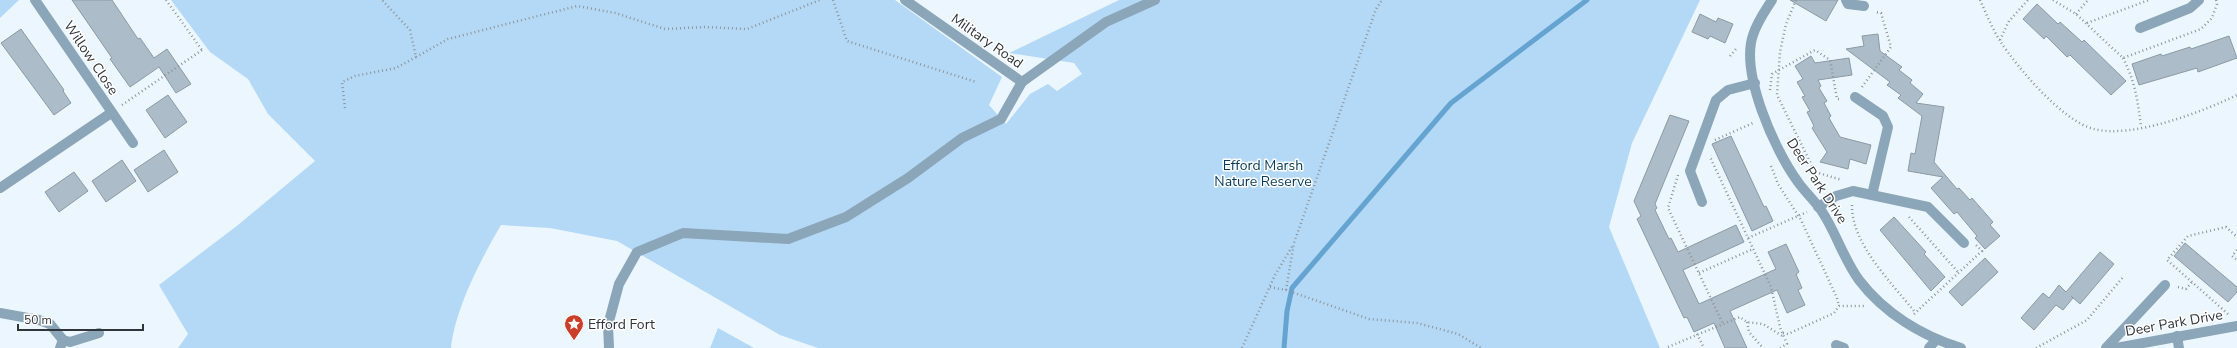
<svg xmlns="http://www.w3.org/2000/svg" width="2237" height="348" viewBox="0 0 2237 348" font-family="'Nunito Sans',sans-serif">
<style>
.green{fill:#b3d9f6}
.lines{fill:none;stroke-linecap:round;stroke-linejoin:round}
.stream{stroke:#65a3d0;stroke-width:5}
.building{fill:#acbcc9;stroke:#8a9aa6}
.path{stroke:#8d959b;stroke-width:2.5;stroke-dasharray:1 3;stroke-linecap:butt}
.lane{stroke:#8ba5b9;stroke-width:10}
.street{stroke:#8ba5b9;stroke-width:10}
.labels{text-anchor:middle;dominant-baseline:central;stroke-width:3;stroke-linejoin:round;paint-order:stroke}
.street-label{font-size:14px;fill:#2f353a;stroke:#fff}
.park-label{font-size:14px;fill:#083b5a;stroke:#fff}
.poi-label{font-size:14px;fill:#2f353a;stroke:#fff;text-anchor:start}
</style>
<rect width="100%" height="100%" fill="#ecf6fe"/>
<!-- green -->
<g class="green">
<path d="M0,0H19L0,18Z"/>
<path d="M171,0H895L1002,77L989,105L1006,124L1030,94L1048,84L1057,91L1082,74L1074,63L1009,53L1119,0H1700L1632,143L1609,227L1660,348H818L780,335L617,241L550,228L501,225C481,259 455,309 451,348H178L188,334L159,285L238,225L315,161L268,114L248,79L210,52Z"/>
<path d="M718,328L754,348H710Z"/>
</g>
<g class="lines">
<!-- stream -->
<path class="stream" d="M1284,348L1287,311L1292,288L1451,103L1587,0"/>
</g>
<!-- building -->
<g class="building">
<path d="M72,0H112L138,39L140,38L154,58L167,49L191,84L176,93L159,67L130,87L110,59L112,58Z"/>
<path d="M1790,0H1838L1826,21Z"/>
<path d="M2037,4L2058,24L2060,22L2082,42L2084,40L2126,81L2111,95L2070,55L2067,57L2046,36L2044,39L2023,19Z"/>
<path d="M1700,14L1716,22L1718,18L1733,24L1725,43L1710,36L1708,39L1692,32Z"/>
<path d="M21,29L64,90L63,91L71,103L54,115L1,43Z"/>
<path d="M1878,34L1880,51L1902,67L1899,70L1912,80L1910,83L1923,94L1916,103L1944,107L1934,162L1957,189L1959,188L1970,200L1972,198L1993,222L1990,225L2000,236L1985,249L1975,238L1977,236L1957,212L1954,214L1931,188L1943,177L1908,171L1911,153L1915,154L1922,116L1898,98L1901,95L1887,85L1890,82L1846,49L1864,46L1862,36Z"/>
<path d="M2229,36L2237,58L2198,72L2197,68L2139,85L2132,64L2161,54L2162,56L2190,47L2191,49Z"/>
<path d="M1811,56L1815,63L1849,58L1852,75L1818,80L1821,86L1819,88L1827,101L1824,103L1831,116L1829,118L1840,137L1871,145L1866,164L1850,159L1848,169L1820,162L1827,152L1812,128L1814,126L1807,112L1810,111L1802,97L1805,96L1797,82L1803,79L1795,66Z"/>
<path d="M168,95L187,122L165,138L146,110Z"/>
<path d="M1670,115L1689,121L1655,204L1657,208L1655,210L1669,239L1671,238L1678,252L1736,225L1744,242L1683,270L1699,304L1776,269L1768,252L1786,244L1799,272L1796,274L1802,288L1798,290L1805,305L1787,313L1777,290L1730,311L1747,348H1725L1714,323L1694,332L1687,317L1684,318L1637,219L1641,216L1634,201Z"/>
<path d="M1731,136L1764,207L1766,206L1773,221L1752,231L1712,144Z"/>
<path d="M164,150L178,172L148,192L134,170Z"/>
<path d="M122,160L136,181L106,202L92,181Z"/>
<path d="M74,172L88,191L59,212L45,192Z"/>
<path d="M1894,217L1926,252L1924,254L1945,277L1931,291L1880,230Z"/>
<path d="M2185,243L2237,287V292L2228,302L2174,256Z"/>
<path d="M2100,252L2114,264L2080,304L2071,296L2073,298L2063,310L2056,305L2034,330L2021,318L2043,293L2049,298L2059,285L2066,292Z"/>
<path d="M1985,258L1998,272L1962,306L1949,292Z"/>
</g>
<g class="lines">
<!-- path -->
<g class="path">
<path d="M166,0L202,50"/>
<path d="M833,0L847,41L976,82"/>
<path d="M1796,0L1786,24L1780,52L1777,95L1815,172L1842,180"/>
<path d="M1980,0C1986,13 1992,28 2000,41C2018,68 2062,121 2094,129C2132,139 2202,112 2237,95"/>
<path d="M2053,0L2076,14L2123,58L2201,29L2212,18L2217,4L2216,0"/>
<path d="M2076,14L2088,0"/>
<path d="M2087,23L2149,0"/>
<path d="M2000,40L2009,21L2028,0"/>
<path d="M1730,56L1736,49"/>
<path d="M416,57L448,39L577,6L615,13L665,29L705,27L747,29L820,0"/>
<path d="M2123,58C2135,81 2138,102 2141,127"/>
<path d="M1862,87L1891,47L1881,13L1875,12"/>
<path d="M1770,90L1772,74L1815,50L1830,60L1837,99H1842"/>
<path d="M122,105L202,50"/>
<path d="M345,108L342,82L355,76L396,68L416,57L410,30L382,0"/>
<path d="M1715,140L1753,123"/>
<path d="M1771,166L1778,184L1801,220L1837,298L1839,306"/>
<path d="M1678,175L1668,208L1723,324"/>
<path d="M1852,205C1851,243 1891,282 1914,311"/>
<path d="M1909,217L1958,272"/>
<path d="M1748,238L1807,212"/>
<path d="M2237,250L2232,256L2237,260"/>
<path d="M1699,273L1753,249"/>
<path d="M1270,287L1286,290L1369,319L1417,323L1458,334L1481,348"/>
<path d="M2178,287L2186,289L2192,282"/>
<path d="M1286,290L1294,243L1376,9L1382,0"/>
<path d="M1914,314L1982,251L1976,245"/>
<path d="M2228,314L2167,260L2188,236L2226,227L2237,237"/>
<path d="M1747,322L1749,332L1763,348"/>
<path d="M1783,333L1788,334L1834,313L1839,306H1864"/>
<path d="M1697,334L1704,348"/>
<path d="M1668,347L1740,317L1747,322L1763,324L1784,337L1780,327L1771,287L1710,157"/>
<path d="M1242,348L1275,275L1293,245"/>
<path d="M1780,348L1787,344L1784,337"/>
<path d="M2036,348L2087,320L2124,276"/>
</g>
<!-- lane -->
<path class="lane" d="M609,348L608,325L619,284L637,252L683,233L788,239L846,217L908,178L962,138L1001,119L1022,82"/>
<!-- street -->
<g class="street">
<path d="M35,0L133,143"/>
<path d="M905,0L1022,82L1106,22L1155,0"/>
<path d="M1772,0C1765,11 1757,22 1753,35C1740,73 1775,151 1798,182C1805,192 1814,200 1821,210C1836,232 1843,258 1859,280C1884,313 1922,336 1961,348"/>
<path d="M1846,0L1848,4L1864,6"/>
<path d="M2140,28L2190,8L2199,0"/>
<path d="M1855,97L1883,116L1888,127L1872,195"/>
<path d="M0,188L111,113"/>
<path d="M1702,202L1690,171L1716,100L1728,90L1755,83"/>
<path d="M1818,207L1836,196L1853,191L1928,207L1964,243"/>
<path d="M0,313L39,320L50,324L63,340"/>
<path d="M2177,336L2179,348"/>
<path d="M1836,345L1844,348"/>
<path d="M60,348L63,340L70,342L99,333"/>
<path d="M1929,348L1936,340"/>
<path d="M2106,348L2165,285"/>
<path d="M2116,348L2237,326"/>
</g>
</g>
<!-- icons -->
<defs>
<g id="sight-pin" transform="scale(1)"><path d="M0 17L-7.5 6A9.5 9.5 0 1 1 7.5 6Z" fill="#cb3f2a" stroke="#fff"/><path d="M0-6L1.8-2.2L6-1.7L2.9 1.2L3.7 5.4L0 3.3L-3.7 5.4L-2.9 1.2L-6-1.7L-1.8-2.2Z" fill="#fff"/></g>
</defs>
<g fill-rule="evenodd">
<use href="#sight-pin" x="574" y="324"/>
</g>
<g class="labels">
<!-- street labels -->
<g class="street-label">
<text transform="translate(987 41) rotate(35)">Military Road</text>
<text transform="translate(91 58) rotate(56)">Willow Close</text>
<text transform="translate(1817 181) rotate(57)">Deer Park Drive</text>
<text transform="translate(2174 323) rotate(-10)">Deer Park Drive</text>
</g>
<!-- park labels -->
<g class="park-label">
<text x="1263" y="165">Efford Marsh<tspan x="1263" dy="16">Nature Reserve</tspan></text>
</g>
<!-- poi labels -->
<g class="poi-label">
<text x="588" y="324">Efford Fort</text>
</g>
</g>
<!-- scale -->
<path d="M18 324v6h125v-6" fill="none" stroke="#2f353a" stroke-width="2"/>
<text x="24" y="324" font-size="12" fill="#2f353a" stroke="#ffffff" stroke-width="3" paint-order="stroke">50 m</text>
</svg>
